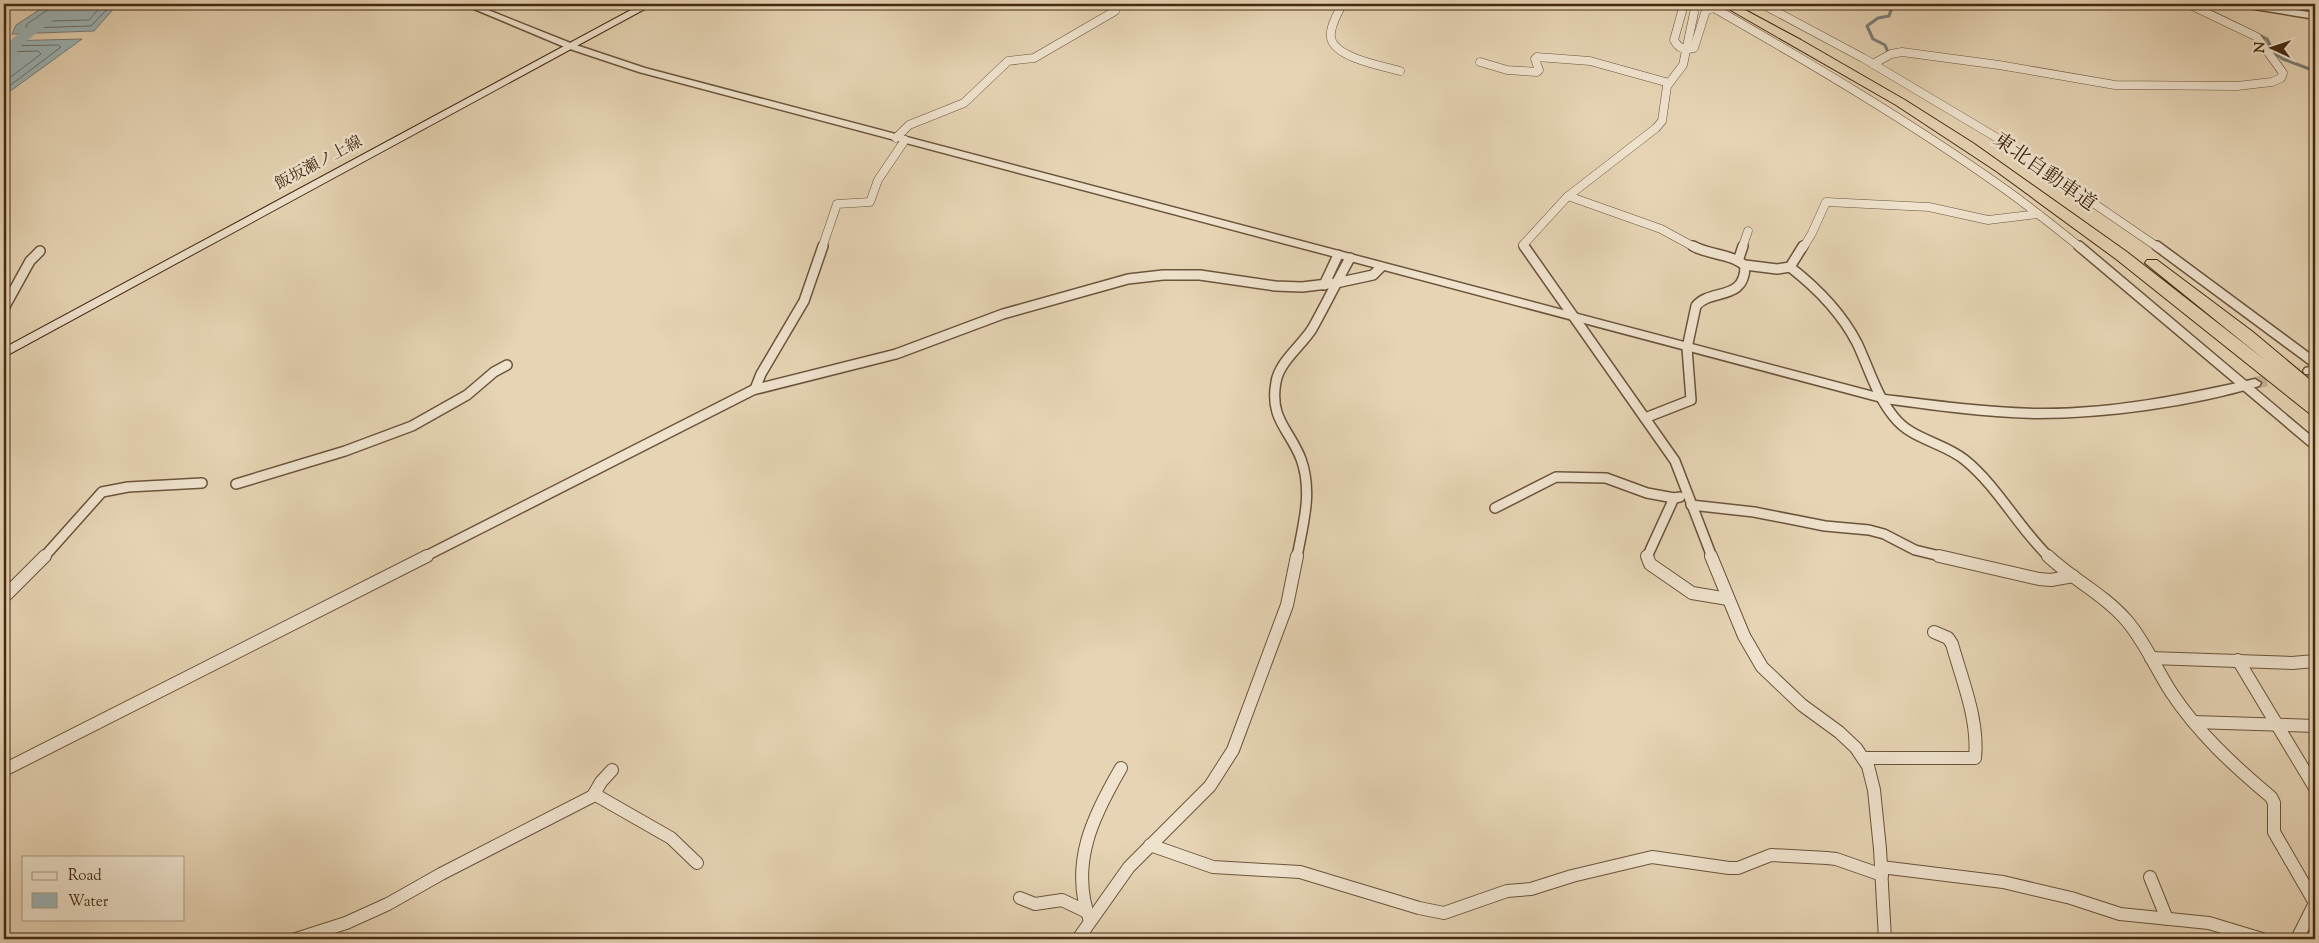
<svg xmlns="http://www.w3.org/2000/svg" width="2319" height="943" viewBox="0 0 2319 943" font-family="'Sorts Mill Goudy','Noto Serif JP',serif">
<style>
.water{fill:#9cb5b9;stroke:#797d76}
.lines{fill:none;stroke-linecap:round;stroke-linejoin:round}
.shore{stroke:#706f66;stroke-width:1}
.stream{stroke:#797d76;stroke-width:3}
.river{fill:#9cb5b9;fill-rule:evenodd}
.tertiary-tunnel{stroke:#c6b294;stroke-width:12;stroke-dasharray:12 5.5;stroke-linecap:butt}
.minor-far2-casing{stroke:#6c543a;stroke-width:9}
.minor-far1-casing{stroke:#6c543a;stroke-width:12}
.minor-casing{stroke:#6c543a;stroke-width:14}
.tertiary-casing{stroke:#6c543a;stroke-width:3}
.secondary-casing{stroke:#442912;stroke-width:2}
.motorway-casing{stroke:#442912;stroke-width:2}
.minor-far2{stroke:#efe3ce;stroke-width:8}
.minor-far1{stroke:#efe3ce;stroke-width:9}
.minor{stroke:#efe3ce;stroke-width:12}
.tertiary{fill:#efe3ce;fill-rule:evenodd}
.secondary{fill:#efe3ce;fill-rule:evenodd}
.motorway{fill:#e6d4b4;fill-rule:evenodd}
.labels{text-anchor:middle;dominant-baseline:central;stroke-width:5;stroke-linejoin:round;paint-order:stroke}
.far-street-label{font-size:16px;fill:#442912;stroke:#efe3ce}
.street-label{font-size:20px;fill:#442912;stroke:#efe3ce}
</style>
<rect width="100%" height="100%" fill="#e6d4b4"/>
<filter id="stains"><feTurbulence type="fractalNoise" baseFrequency=".004" numOctaves="4"/><feColorMatrix values="0 0 0 0 .2 0 0 0 0 .09 0 0 0 0 .02 0 0 0 .5 -.17"/></filter>
<radialGradient id="worn" r=".72"><stop offset=".6" stop-color="#630" stop-opacity="0"/><stop offset="1" stop-color="#630" stop-opacity=".3"/></radialGradient>
<!-- water -->
<g class="water">
<path d="M48,4H118L94,31L12,34L16,25Z"/>
<path d="M82,39L9,92L4,96V41Z"/>
</g>
<g class="lines">
<!-- shore -->
<g class="shore">
<path d="M50,4L49,9L27,24L26,28L91,26L112,4"/>
<path d="M57,4L55,12L48,18L49,21L89,20L103,4"/>
<path d="M4,46L58,45L61,47L4,90"/>
<path d="M4,52L38,51L41,54L4,82"/>
</g>
<!-- stream -->
<g class="stream">
<path d="M2215,13L2267,39L2274,53L2283,59L2315,71"/>
<path d="M1887,50L1885,45L1873,39L1867,26L1878,18L1889,16L1893,4"/>
</g>
<!-- river -->
<path class="river" d="M57,4H73L23,44L9,63L4,65V50L13,38Z"/>
<!-- tertiary-tunnel -->
<path class="tertiary-tunnel" d="M2255,383L2309,371"/>
<!-- minor-far2 casing -->
<g class="minor-far2-casing">
<g id="minor-far2">
<path d="M1342,4C1338,14 1329,27 1331,38C1335,58 1383,66 1400,71"/>
<path d="M1684,4L1674,40C1679,49 1684,50 1694,48L1706,10L1714,8C1812,64 1910,122 2002,187C2029,206 2055,227 2081,248"/>
<path d="M1762,4L1863,58L2004,142L2159,248"/>
<path d="M1480,62L1507,70L1537,72L1539,70L1535,59L1537,57L1590,61L1669,83"/>
<path d="M1873,64L1891,54L1902,52L1999,65L2115,85L2237,86L2272,82L2281,78L2283,73L2257,37L2188,4"/>
<path d="M896,138L909,125L964,103L1008,61L1034,58L1115,11"/>
<path d="M1568,196L1661,229L1696,248"/>
<path d="M822,248L837,204L870,202L878,180L905,140"/>
<path d="M1525,248L1523,245L1567,197L1656,128L1662,121L1667,86L1683,65L1694,13"/>
<path d="M1742,248L1748,231"/>
<path d="M1803,248L1812,233L1826,202L1929,207L1988,220L2038,214"/>
</g>
</g>
<!-- minor-far1 casing -->
<g class="minor-far1-casing">
<g id="minor-far1">
<path d="M1524,246L1675,461L1712,557"/>
<path d="M2079,246L2315,445"/>
<path d="M2157,246L2315,363"/>
<path d="M1738,261L1743,246"/>
<path d="M1745,265L1777,269L1790,267L1803,246"/>
<path d="M1790,267C1817,288 1841,312 1857,343C1869,368 1876,395 1894,417C1912,440 1943,442 1965,460C1998,487 2018,527 2049,557"/>
<path d="M1324,285L1338,255"/>
<path d="M4,308L30,261L40,251"/>
<path d="M755,389L761,374L804,301L823,246"/>
<path d="M1645,418L1691,400L1687,348L1696,306C1710,288 1745,302 1745,266C1733,254 1709,255 1693,246"/>
<path d="M236,484L345,451L412,426L467,395L494,372L507,365"/>
<path d="M1691,505L1754,512L1825,526L1869,530L1884,534L1915,550L1944,557"/>
<path d="M1495,508L1556,477L1606,478L1647,493L1674,498"/>
<path d="M44,557L102,492L128,487L202,483"/>
<path d="M424,557L753,390L896,354L1003,314L1128,279L1163,275H1200L1275,286L1302,287L1336,283L1373,275L1381,267"/>
<path d="M1297,557C1303,524 1313,492 1301,459C1290,430 1269,419 1276,382C1279,362 1302,345 1312,329C1325,306 1337,281 1350,258"/>
<path d="M1647,557L1674,498L1680,497"/>
</g>
</g>
<!-- minor casing -->
<g class="minor-casing">
<g id="minor">
<path d="M1647,556L1650,564L1692,593L1728,599"/>
<path d="M1711,556L1744,636L1762,667L1802,705L1839,732L1856,748L1868,766L1874,790L1880,849L1885,939"/>
<path d="M1939,556L2039,579L2051,580L2073,576"/>
<path d="M2048,556C2072,579 2105,595 2127,621C2145,642 2156,669 2171,692C2198,733 2234,766 2271,797L2274,803V832L2315,903L2297,939"/>
<path d="M4,597L45,556"/>
<path d="M2151,658L2292,663L2315,661"/>
<path d="M2238,660L2315,788"/>
<path d="M2194,722L2315,726"/>
<path d="M1864,758H1975C1979,720 1962,680 1952,644L1948,638L1934,632"/>
<path d="M4,770L427,556"/>
<path d="M594,794L671,838L697,863"/>
<path d="M1150,845L1213,867L1300,872L1419,908L1444,913L1507,891L1531,889L1572,876L1652,857L1729,868H1738L1771,855L1827,858L1836,859L1882,875"/>
<path d="M1881,867L2003,882L2071,898L2120,914L2209,923L2262,939"/>
<path d="M2150,877L2167,919"/>
<path d="M1020,898L1035,904L1062,900L1085,911"/>
<path d="M1090,921C1069,864 1093,816 1121,768"/>
<path d="M296,939L346,923L388,904L441,874L593,796L601,782L612,770"/>
<path d="M1078,939L1129,867L1210,786L1233,750L1287,605L1297,556"/>
</g>
</g>
<!-- tertiary casing -->
<g class="tertiary-casing">
<g id="tertiary">
<path d="M462,4H473L573,44L645,68L1885,395C1935,401 1986,408 2037,409C2110,410 2184,395 2255,379L2261,383L2259,386C2192,406 2107,418 2037,418C1986,417 1935,410 1885,403L639,72L567,48Z"/>
<path d="M2238,4H2256L2315,13V19L2242,7Z"/>
<path d="M2315,366V374H2305L2303,371L2305,368Z"/>
</g>
</g>
<!-- secondary casing -->
<g class="secondary-casing">
<path id="secondary" d="M642,4H654L4,357V348Z"/>
</g>
<!-- motorway casing -->
<g class="motorway-casing">
<path id="motorway" d="M1720,4H1734L1801,40L1905,100L1973,143L2127,252L2265,360L2145,263L2147,260H2157L2253,332L2315,384V399L2313,398L2315,400V415L2309,413L2116,259L1996,171L1896,105Z"/>
</g>
<!-- minor-far2 -->
<use href="#minor-far2" class="minor-far2"/>
<!-- minor-far1 -->
<use href="#minor-far1" class="minor-far1"/>
<!-- minor -->
<use href="#minor" class="minor"/>
<!-- tertiary -->
<use href="#tertiary" class="tertiary"/>
<!-- secondary -->
<use href="#secondary" class="secondary"/>
<!-- motorway -->
<use href="#motorway" class="motorway"/>
</g>
<g class="labels">
<!-- far-street labels -->
<g class="far-street-label">
<text transform="translate(319 164) rotate(-28)">飯坂瀬ノ上線</text>
</g>
<!-- street labels -->
<g class="street-label">
<text transform="translate(2044 173) rotate(35)">東北自動車道</text>
</g>
</g>
<!-- margin -->
<rect width="2319" height="943" fill="none" stroke="#e6d4b4" stroke-width="20"/>
<rect x="5" y="5" width="2309" height="933" fill="none" stroke="#442912" stroke-width="2.5"/>
<rect x="10" y="10" width="2299" height="923" fill="none" stroke="#442912"/>
<!-- legend -->
<rect x="22" y="856" width="162" height="65" fill="#efe3ce" stroke="#ab9983"/>
<rect x="32" y="872" width="25" height="8" fill="#efe3ce" stroke="#ab9983"/>
<text x="68" y="880" font-size="15" fill="#442912">Road</text>
<rect x="32" y="893" width="25" height="15" fill="#9cb5b9" stroke="#ab9983"/>
<text x="68" y="906" font-size="15" fill="#442912">Water</text>
<!-- north arrow -->
<g transform="translate(2272 48) rotate(273)" stroke="#efe3ce" stroke-width="4" paint-order="stroke">
<path d="M0-4L9 19L0 12L-9 19Z" fill="#442912"/>
<text y="-8" font-size="14" font-weight="bold" text-anchor="middle" fill="#442912">N</text>
</g>
<rect width="100%" height="100%" filter="url(#stains)"/>
<rect width="100%" height="100%" fill="url(#worn)"/>
</svg>
